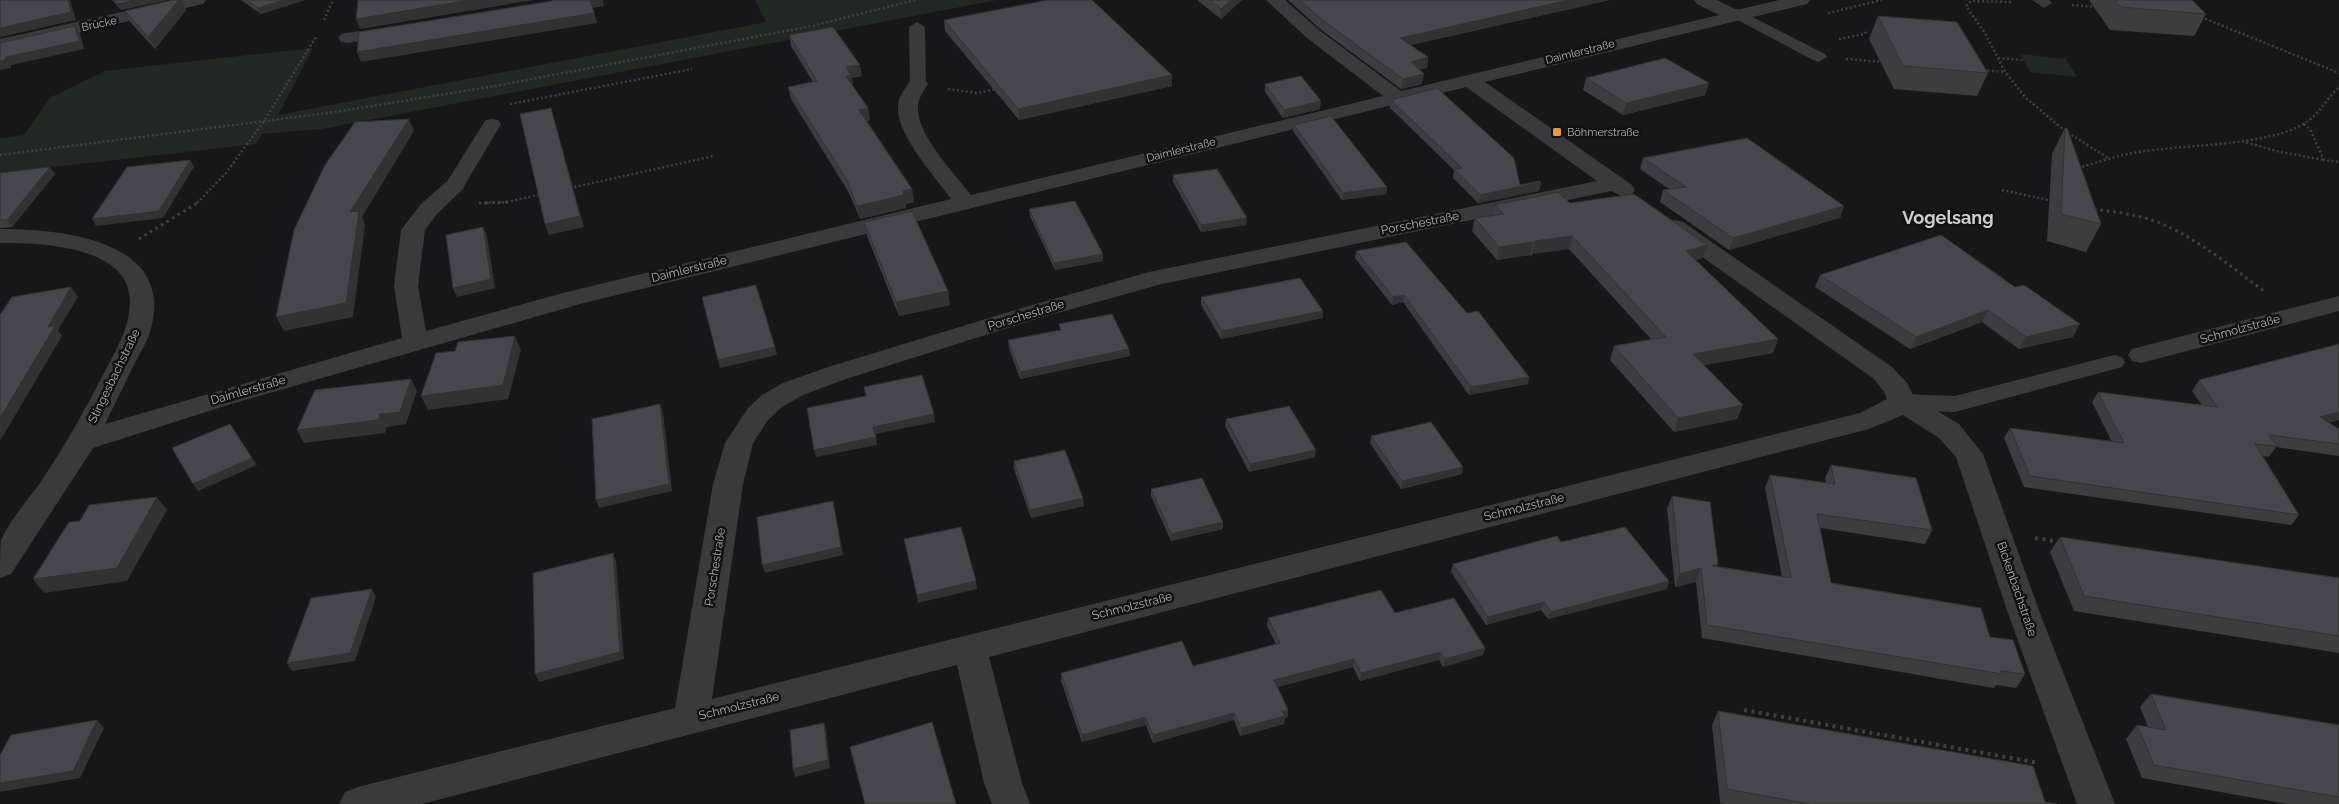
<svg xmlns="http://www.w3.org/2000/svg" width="2339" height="804" viewBox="0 0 2339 804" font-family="Raleway,sans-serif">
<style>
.green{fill:#212822}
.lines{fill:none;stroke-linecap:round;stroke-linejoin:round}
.path-far2{stroke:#3e4144;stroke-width:2.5;stroke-dasharray:2 2.5;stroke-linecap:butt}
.path-far1{stroke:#3e4144;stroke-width:3;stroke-dasharray:2.5 4;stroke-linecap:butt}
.path{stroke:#3e4144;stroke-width:4;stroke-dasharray:3 4.5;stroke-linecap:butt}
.lane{fill:#383a3d;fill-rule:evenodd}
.street{fill:#383a3d;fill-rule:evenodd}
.wall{fill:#3c3d41}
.shaded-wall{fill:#313235}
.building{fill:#46474c;stroke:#313235}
.poi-dot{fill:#e39945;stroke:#121214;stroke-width:2}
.labels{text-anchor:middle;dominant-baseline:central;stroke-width:5;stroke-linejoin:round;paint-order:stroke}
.far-street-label{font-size:11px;fill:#aab0b8;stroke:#121214}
.far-poi-label{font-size:11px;fill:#aab0b8;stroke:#121214;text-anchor:start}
.street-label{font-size:12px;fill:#aab0b8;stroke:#121214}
.district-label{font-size:18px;font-weight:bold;fill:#cbcfd4;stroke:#121214}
</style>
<rect width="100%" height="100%" fill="#171719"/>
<!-- green -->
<g class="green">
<path d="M755,0H997L322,129L262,134L256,144L0,173V138L24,135L51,97L105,71L313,48L278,115L766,22Z"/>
<path d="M2020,54L2066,59L2077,77L2030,72Z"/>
</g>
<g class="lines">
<!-- path-far2 -->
<g class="path-far2">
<path d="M2011,2L1971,1L1966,6L1985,33L2005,72L2026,98L2065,131L2108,158"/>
<path d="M2072,5L2098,7"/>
<path d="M1828,13L1882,0"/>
<path d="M2201,17L2339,73"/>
<path d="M324,20L333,0"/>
<path d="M1839,39L1865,34L1867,30"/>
<path d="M1998,58L2023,60"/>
<path d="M1846,59L1885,62"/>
<path d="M1983,70L2004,72"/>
<path d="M948,89L977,93L996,89"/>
<path d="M510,104L692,69"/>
<path d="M2304,124L2310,129L2324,160L2339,162"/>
<path d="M2242,141L2276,151L2324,160"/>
<path d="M0,155L335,112L495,86L812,26L915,0"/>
<path d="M2078,168C2096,163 2115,156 2133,153C2180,144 2267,147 2305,123C2320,114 2327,98 2339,87"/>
<path d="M570,188L714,156"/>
<path d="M2002,190L2053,201"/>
<path d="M197,203L226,173L264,121L316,37"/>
<path d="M484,203L507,202L542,194"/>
</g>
<!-- path-far1 -->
<g class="path-far1">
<path d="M479,203L509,202"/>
<path d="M2094,209C2114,212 2135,214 2155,221C2196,237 2230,266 2265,292"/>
<path d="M139,239L199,202"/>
</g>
<!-- path -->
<g class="path">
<path d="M2035,538L2061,542"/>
<path d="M1744,710L2039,763"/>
</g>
<!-- lane -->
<g class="lane">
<path d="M2032,0H2049L2052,3L2044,8Z"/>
<path d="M1737,9L1825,54L1827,57L1819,62L1813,60L1732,17L1729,14Z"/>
<path d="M917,22L925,27L926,84L924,88H912L910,84L909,27Z"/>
<path d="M492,119L498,120L501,124L463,188L460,192H446L443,188L483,124L486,120Z"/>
<path d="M2114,355L2122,357L2125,362L2122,367L1955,412L1902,410L1894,407L1890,402L1894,397L1902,394L1955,396Z"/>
</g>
<!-- street -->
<g class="street">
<path d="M176,0H206L203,4L0,51V39Z"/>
<path d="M1266,0H1285L1319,30L1401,91L1719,15L1697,4L1694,0H1717L1737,10L1779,0H1810L1807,4L1485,82L1632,185L1635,190L1632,195L1624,197L1611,191L1162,284L1043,317L846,379L803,395L782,407L768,420L753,443L743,484L712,699L1860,413L1887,399L1884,392L1874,379L1667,232L1663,227L1667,222L1675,220L1683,222L1892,367L1907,383L1914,397L1959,424L1983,454L2041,616L2115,804H2077L2009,616L1956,457L1939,438L1903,415L1869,429L989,657L1022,783L1030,804H992L984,783L957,665L422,804H339L345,792L358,787L675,708L713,484L725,443L748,408L762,395L783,383L828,367L1025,307L1149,272L1597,181L1466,87L580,304L231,404L93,448L11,574L0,578C0,567 0,549 1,540C10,520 27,501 40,483C64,447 83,414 103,375C115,352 130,328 130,301C129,245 39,243 0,243V229C62,229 178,240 150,332C147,342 140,353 135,363C125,383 115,404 105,424L402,338L394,286L401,230L421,204L445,183L453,181L461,183L464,188L437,214L425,230L418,286L426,331L563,293L951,199C936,178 896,134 898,107C898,97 905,88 911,80H925L928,84C923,92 917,100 918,109C918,136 955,174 971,195L1383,96L1307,38Z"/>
<path d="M394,26L400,27L403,31L400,35L347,43L341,42L338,38L341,34L347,33Z"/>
<path d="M2339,296V311L2141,363L2132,361L2128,355L2132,349Z"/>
</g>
</g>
<!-- wall -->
<g class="wall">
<path d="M112,0H167L121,10Z"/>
<path d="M173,0H182L186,10L155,49L131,23L125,11Z"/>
<path d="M241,0H305L261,14Z"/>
<path d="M1197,0H1242L1221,19Z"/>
<path d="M1288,0H1610L1410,45L1428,57L1427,68L1419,70L1422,84L1401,89L1320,29Z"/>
<path d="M2089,0H2192L2206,14L2194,36L2110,30Z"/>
<path d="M1878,16L1988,73L1977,96L1894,89L1869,39Z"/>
<path d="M944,20L1172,86L1019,120L945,31Z"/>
<path d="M789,35L862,76L852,78L853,86L868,108L870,120L867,121L912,189L914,202L906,204V208L860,219L849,193L791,99L788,87L813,82L791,46Z"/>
<path d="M1586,78L1709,83L1705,95L1623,115L1583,90Z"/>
<path d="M1265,84L1320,109L1283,118L1265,92Z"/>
<path d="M1391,100L1520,185L1541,182L1539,191L1478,203L1453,178L1454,170L1390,108Z"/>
<path d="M1294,125L1387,187L1386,194L1342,200L1293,131Z"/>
<path d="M2065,128L2101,224L2086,252L2047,241L2052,154Z"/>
<path d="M1643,158L1844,206L1840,218L1729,250L1660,202L1663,190L1669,189L1640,169Z"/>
<path d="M0,173L55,174L12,227L0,228Z"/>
<path d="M1173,175L1247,218L1246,225L1201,232L1173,182Z"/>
<path d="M1570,203L1702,258L1696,260L1778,339L1773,353L1704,365L1743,405L1737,419L1674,432L1610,360L1614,346L1651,339L1569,249L1532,254V257L1530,255L1497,260L1472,231L1475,218L1493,215L1495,205Z"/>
<path d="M1029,209L1103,254V261L1055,270L1030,216Z"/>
<path d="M864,222L948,291L950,305L899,316L867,236Z"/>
<path d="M1941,235L2073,337L2019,349L1982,322L1910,349L1815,287L1820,275Z"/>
<path d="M1356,251L1467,313L1529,377L1528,384L1469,395L1403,302L1392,305L1355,258Z"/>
<path d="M1201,297L1323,311V318L1221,339L1201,305Z"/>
<path d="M1059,324L1130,356L1020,379L1009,348L1008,340L1060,330Z"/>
<path d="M2339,344V420L2329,423L2339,429V456L2276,447L2269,457L2263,456L2299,515L2291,525L2024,487L2004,438L2010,428L2112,442L2092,402L2098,392L2202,405L2192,391L2199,380Z"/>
<path d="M1226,419L1315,457L1249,472L1225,426Z"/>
<path d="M1371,436L1463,467L1462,474L1401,489L1370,443Z"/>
<path d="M1014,461L1084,506L1031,518L1014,469Z"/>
<path d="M1831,465L1932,530L1925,544L1820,528L1831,583L1990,637L2025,674L2016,688L1996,685L1994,688L1702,638L1696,582L1675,587L1667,509L1672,496L1717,566L1782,577L1765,488L1770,475L1826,483L1825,478Z"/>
<path d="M1151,489L1223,522V529L1171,541L1151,496Z"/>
<path d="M2060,537L2339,578V653L2074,611L2050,552Z"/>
<path d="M1561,542L1669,581L1667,589L1548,619L1541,610L1486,625L1451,572L1453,564Z"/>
<path d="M1395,613L1485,648L1483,655L1443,667L1439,660L1360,681L1353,667L1278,687L1288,710V717L1285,718L1284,724L1240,736L1234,720L1153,743L1146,725L1082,742L1061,681V673L1193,666L1276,644L1267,626L1268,618Z"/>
<path d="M2151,694L2339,725V804H2288L2142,778L2126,739L2137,725L2148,727L2140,707Z"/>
<path d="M1718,711L2045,802L2057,804H1725L1720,803L1712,725Z"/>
</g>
<!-- shaded-wall -->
<g class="shaded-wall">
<path d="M68,0H70L76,20L0,37V28Z"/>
<path d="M136,0H167L121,10L117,4Z"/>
<path d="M179,0H182L186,10L155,49L148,37Z"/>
<path d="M283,0H305L261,14L258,8Z"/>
<path d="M470,0H534L360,29L356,19Z"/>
<path d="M590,0H603L604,6L593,8L597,23L361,62L357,52Z"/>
<path d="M1231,0H1242L1221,19V9Z"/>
<path d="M1569,0H1610L1398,48L1400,38Z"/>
<path d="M75,26L80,34L84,49L11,65V68L0,70V61L6,57Z"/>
<path d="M1428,57L1427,68L1409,72L1411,62Z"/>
<path d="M860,65L862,76L852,78L853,86L846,76V67Z"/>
<path d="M1424,74L1422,84L1401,89L1403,79Z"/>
<path d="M1172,75V86L1019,120L1018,109Z"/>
<path d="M1709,83L1705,95L1623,115L1626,103Z"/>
<path d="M1321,101L1320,109L1283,118L1284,110Z"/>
<path d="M551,108L584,227L549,235L545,224Z"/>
<path d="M868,108L870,120L861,122L859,110Z"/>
<path d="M409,119L414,131L362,217L365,225L353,317L284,331L276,317L350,212Z"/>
<path d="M190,160L194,167L163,218L96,226L92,219Z"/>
<path d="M50,167L55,174L12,227L7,220Z"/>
<path d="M1541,182L1539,191L1478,203L1480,195Z"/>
<path d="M1387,187L1386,194L1342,200L1343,193Z"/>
<path d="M912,189L914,202L906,204V208L860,219L857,206L903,191Z"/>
<path d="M1844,206L1840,218L1729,250L1733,238Z"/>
<path d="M1247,218L1246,225L1201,232V225Z"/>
<path d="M483,227L487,236L495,288L457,297L453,288Z"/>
<path d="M1572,236L1569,249L1532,254L1535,244L1534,241Z"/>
<path d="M1533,242L1530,255L1497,260L1499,247Z"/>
<path d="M1707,245L1702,258L1682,264L1686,251Z"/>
<path d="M1103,254V261L1055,270L1054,263Z"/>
<path d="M71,287L78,297L58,330L62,336L0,441V418L48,327Z"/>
<path d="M948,291L950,305L899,316L896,302Z"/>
<path d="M1404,295L1403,302L1392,305L1393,297Z"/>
<path d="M1988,310L1982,322L1910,349L1916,337Z"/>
<path d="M1323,311V318L1221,339L1222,331Z"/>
<path d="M2080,324L2073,337L2019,349L2026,337Z"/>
<path d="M515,336L521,350L508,399L428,410L421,396Z"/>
<path d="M1778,339L1773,353L1689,368L1693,354Z"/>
<path d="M775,347L777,355L720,368L718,360Z"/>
<path d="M1129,349L1130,356L1020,379V372Z"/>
<path d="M1529,377L1528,384L1469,395L1471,387Z"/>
<path d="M411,379L417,391L406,424L387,427L385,433L304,443L297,430L380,414Z"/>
<path d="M660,404L663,412L672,491L599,508L596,500Z"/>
<path d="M1743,405L1737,419L1674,432L1678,418Z"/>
<path d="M2339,412V420L2312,427L2320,417Z"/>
<path d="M934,414L935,422L875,434L873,427Z"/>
<path d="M876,437L877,445L816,457L814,450Z"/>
<path d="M1316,450L1315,457L1249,472L1250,464Z"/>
<path d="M252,458L257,465L198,491L193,484Z"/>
<path d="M1463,467L1462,474L1401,489L1402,481Z"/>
<path d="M157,497L167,510L127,581L44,593L33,579Z"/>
<path d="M1083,498L1084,506L1031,518L1030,510Z"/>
<path d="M833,501L843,555L765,573L762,565Z"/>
<path d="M1223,522V529L1171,541V534Z"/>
<path d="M613,553L616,561L624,659L539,682L535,674Z"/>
<path d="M1701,568L1696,582L1675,587L1680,574Z"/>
<path d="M976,581L977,589L918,603L917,595Z"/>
<path d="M1669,581L1667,589L1548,619L1551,612Z"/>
<path d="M372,589L376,597L355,661L292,671L287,663Z"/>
<path d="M1544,602L1541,610L1486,625L1488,617Z"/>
<path d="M1485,648L1483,655L1443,667L1445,659Z"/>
<path d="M1440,652L1439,660L1360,681L1361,673Z"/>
<path d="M1354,659L1353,667L1274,688V680Z"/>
<path d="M1288,710V717L1285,718L1284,724L1240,736L1241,728L1282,711Z"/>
<path d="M1234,713V720L1153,743V735Z"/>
<path d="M1145,717L1146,725L1082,742V735Z"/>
<path d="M97,720L104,728L80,778L0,792V783Z"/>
<path d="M824,723L826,730L830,768L795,777L793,769Z"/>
</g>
<!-- building -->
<g class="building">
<path d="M0,0H68L71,12L0,28Z"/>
<path d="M114,0H136L117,4Z"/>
<path d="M173,0H179L148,37L125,11Z"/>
<path d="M247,0H283L258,8Z"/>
<path d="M358,0H470L356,19Z"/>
<path d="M553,0H590L594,13L357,52L359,32L552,1Z"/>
<path d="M1048,0H1092L1172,75L1018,109L944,20Z"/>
<path d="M1210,0H1231L1221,9Z"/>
<path d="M1300,0H1569L1400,38L1428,57L1411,62L1424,74L1403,79L1321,19Z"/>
<path d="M2115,0H2192L2206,14L2121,7Z"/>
<path d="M1878,16L1957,22L1988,73L1903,66Z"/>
<path d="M75,26L79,41L6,57L5,60L0,61V43Z"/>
<path d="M833,27L860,65L846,67L851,75L846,76L868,108L859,110L912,189L903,191L904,195L857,206L847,180L788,87L817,81L789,35Z"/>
<path d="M1665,58L1709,83L1626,103L1586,78Z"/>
<path d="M1301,76L1321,101L1284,110L1265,84Z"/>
<path d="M1437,88L1514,158L1520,185L1539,181L1541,182L1480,195L1454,169L1462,168L1391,100Z"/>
<path d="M551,108L580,216L545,224L520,114Z"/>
<path d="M1331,116L1387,187L1343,193L1294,125Z"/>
<path d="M409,119L350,212L359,211L346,303L276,317L294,230L325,165L355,122Z"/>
<path d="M2065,128H2067L2101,224L2061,214Z"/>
<path d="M1747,138L1844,206L1733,238L1663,190L1686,187L1643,158Z"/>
<path d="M190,160L159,211L92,219L127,167Z"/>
<path d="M50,167L7,220H0V173Z"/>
<path d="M1217,169L1247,218L1201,225L1173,175Z"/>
<path d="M1558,192L1570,203L1634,194L1707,245L1686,251L1778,339L1693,354L1743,405L1678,418L1614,346L1666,337L1572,236L1534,241L1535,244L1533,242L1499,247L1475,218L1504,214L1495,205Z"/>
<path d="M1075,201L1103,254L1054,263L1029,209Z"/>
<path d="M912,211L948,291L896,302L864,222Z"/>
<path d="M483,227L491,279L453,288L446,235Z"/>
<path d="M1941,235L2015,287L2024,285L2080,324L2026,337L1988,310L1916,337L1820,275Z"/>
<path d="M1406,242L1467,313L1478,311L1529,377L1471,387L1404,295L1393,297L1356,251Z"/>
<path d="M1300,278L1323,311L1222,331L1201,297Z"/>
<path d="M756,285L775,347L718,360L702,297Z"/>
<path d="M71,287L48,327L55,326L0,418V315L12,297Z"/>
<path d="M1112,314L1129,349L1020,372L1008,340L1061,330L1059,324Z"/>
<path d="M515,336L503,385L421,396L436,353L455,351L458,342Z"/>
<path d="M2339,344V412L2320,417L2339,429V444L2269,435L2277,446L2255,444L2299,515L2030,476L2010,428L2124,443L2098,392L2217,407L2199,380Z"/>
<path d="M922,375L934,414L873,427L876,437L814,450L807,408L866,396L864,387Z"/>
<path d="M411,379L400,412L380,414L378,420L297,430L315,390Z"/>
<path d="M660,404L669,484L596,500L592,419Z"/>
<path d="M1289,406L1316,450L1250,464L1226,419Z"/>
<path d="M1431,422L1463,467L1402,481L1371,436Z"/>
<path d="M230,424L252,458L193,484L172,448Z"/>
<path d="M1065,450L1083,498L1030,510L1014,461Z"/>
<path d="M1831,465L1916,478L1932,530L1817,514L1831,583L1981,608L1990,637L2013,640L2025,674L2001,671L2002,674L1707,625L1701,568L1680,574L1672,496L1710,502L1718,564L1712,566L1791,578L1770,475L1835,484Z"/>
<path d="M1202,478L1223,522L1171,534L1151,489Z"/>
<path d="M157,497L117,568L33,579L69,522L80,521L89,505Z"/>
<path d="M833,501L841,547L762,565L757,517Z"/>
<path d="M961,527L976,581L917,595L904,539Z"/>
<path d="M1625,527L1669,581L1551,612L1544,602L1488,617L1453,564L1557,536L1561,542Z"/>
<path d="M2060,537L2339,578V636L2084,596Z"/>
<path d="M613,553L620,652L535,674L533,573Z"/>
<path d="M372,589L350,653L287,663L311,598Z"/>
<path d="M1381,590L1395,613L1454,598L1485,648L1445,659L1440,652L1361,673L1354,659L1274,680L1288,710L1282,711L1285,716L1241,728L1234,713L1153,735L1145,717L1082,735L1061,673L1182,641L1193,666L1236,655L1280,643L1268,618Z"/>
<path d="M2151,694L2339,725V797L2154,765L2137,725L2166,730Z"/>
<path d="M1718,711L2033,766L2045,802L2057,804H1810L1727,789Z"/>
<path d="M97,720L73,771L0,783V755L11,735Z"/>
<path d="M932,722L956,804H865L850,747Z"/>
<path d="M824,723L828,760L793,769L790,730Z"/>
</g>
<!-- markers -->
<rect class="poi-dot" x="1552" y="127" width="10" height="10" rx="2.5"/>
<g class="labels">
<!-- far-street labels -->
<g class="far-street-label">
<text transform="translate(99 24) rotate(-12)">Brücke</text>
<text transform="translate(1580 52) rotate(-14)">Daimlerstraße</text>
<text transform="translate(1181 150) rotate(-14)">Daimlerstraße</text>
</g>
<!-- far-poi labels -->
<g class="far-poi-label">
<text x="1567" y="132">Böhmerstraße</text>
</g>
<!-- street labels -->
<g class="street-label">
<text transform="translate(1420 223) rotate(-11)">Porschestraße</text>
<text transform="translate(689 269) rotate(-14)">Daimlerstraße</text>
<text transform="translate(1026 315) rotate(-17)">Porschestraße</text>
<text transform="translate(2240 329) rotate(-15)">Schmolzstraße</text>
<text transform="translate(114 376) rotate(-64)">Stingesbachstraße</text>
<text transform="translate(248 390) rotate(-16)">Daimlerstraße</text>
<text transform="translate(1524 507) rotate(-14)">Schmolzstraße</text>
<text transform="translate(715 567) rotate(-81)">Porschestraße</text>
<text transform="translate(2017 589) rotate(71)">Bickenbachstraße</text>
<text transform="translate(1132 606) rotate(-14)">Schmolzstraße</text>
<text transform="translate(739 706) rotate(-14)">Schmolzstraße</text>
</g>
<!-- district labels -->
<g class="district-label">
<text x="1948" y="217">Vogelsang</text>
</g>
</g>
</svg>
